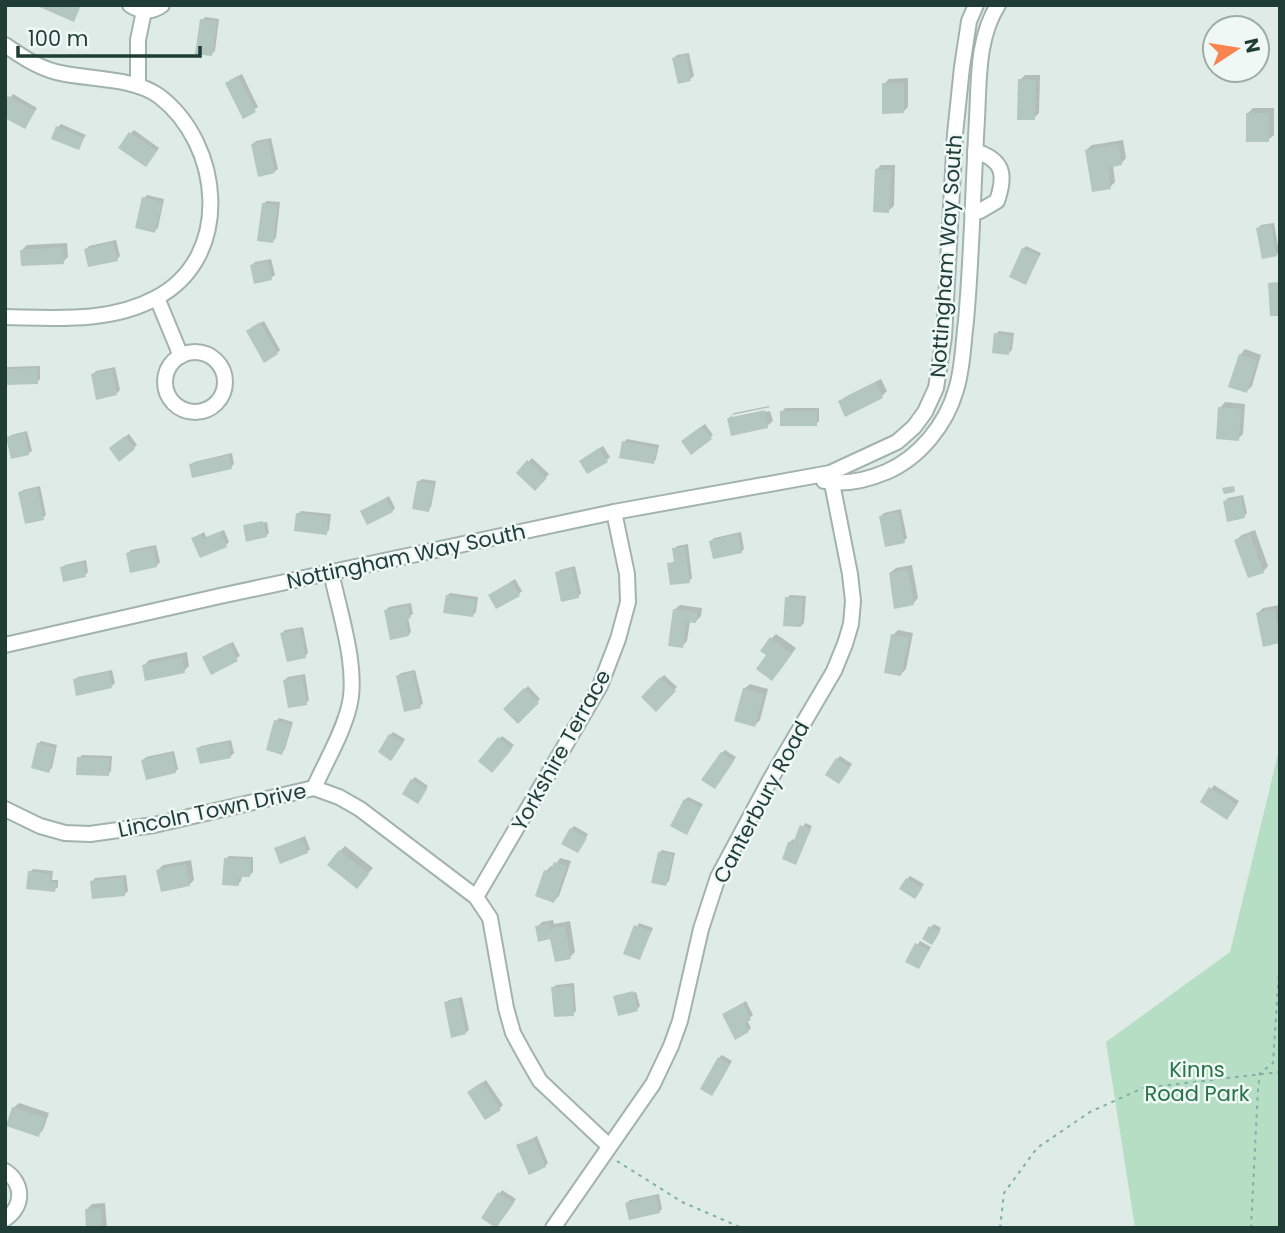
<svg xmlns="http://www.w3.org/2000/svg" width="1285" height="1233" viewBox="0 0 1285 1233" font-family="Poppins,sans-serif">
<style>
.green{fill:#b6dec4}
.shadow{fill:#0003}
.building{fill:#b4c6c0}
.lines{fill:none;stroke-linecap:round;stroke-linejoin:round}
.minor-casing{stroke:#a2b3ae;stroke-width:18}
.path{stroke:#7eb0a4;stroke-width:2;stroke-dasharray:3.5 5;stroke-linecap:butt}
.minor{stroke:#fff;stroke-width:14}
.labels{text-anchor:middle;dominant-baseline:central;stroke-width:5;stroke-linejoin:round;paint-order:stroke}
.street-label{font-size:21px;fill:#1f3c36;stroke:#eff8f4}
.park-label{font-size:21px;fill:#28744a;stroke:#eff8f4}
</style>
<rect width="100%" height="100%" fill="#dfebe6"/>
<!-- green -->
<path class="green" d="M1280,746V1228H1135L1106,1042L1230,952Z"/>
<!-- shadow -->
<g class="shadow">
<path d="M205,17L219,19L215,51L211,54L202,20Z"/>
<path d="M1257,46L1260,60L1257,63Z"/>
<path d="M689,53L694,76L690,79L674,58L677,55Z"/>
<path d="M242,74L258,107L244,116L230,80Z"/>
<path d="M1025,75H1040L1039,113L1034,118L1020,80Z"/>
<path d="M908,78V107L903,112L884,84L889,79Z"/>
<path d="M13,94L37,108L25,127L5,104Z"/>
<path d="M1253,108H1274V135L1268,140L1248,113Z"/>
<path d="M61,124L86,135L78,148L58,127Z"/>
<path d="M134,130L159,148L149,162L131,133Z"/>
<path d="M271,138L278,169L274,172L253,144L256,141Z"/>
<path d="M1123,140L1126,158L1121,164L1113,165L1115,182L1110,187L1086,150L1092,145Z"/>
<path d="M881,165H895L894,206L888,211L876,170Z"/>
<path d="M147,195L164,199L158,228L154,231L144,198Z"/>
<path d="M267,201L280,202L276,238L273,241L263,204Z"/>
<path d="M1274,223L1279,252L1276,255L1258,228L1261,225Z"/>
<path d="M116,240L120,256L117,259L86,249L89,246Z"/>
<path d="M67,243L68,257L63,262L22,250L27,245Z"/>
<path d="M1026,246L1041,253L1026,283L1023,249Z"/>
<path d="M271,259L275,275L271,278L252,265L255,262Z"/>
<path d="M264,321L280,350L277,353L251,328Z"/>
<path d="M999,331L1014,333L1012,350L1008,353L996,334Z"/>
<path d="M1245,349L1261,355L1252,386L1247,391L1240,355Z"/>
<path d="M40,366V379L37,383H5L7,367Z"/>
<path d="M115,367L120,390L117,393L93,374L96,371Z"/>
<path d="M881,379L887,391L882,396L846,414L840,402L845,397Z"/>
<path d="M1225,402L1245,404L1243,434L1238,439L1220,408Z"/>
<path d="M769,406L770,407L732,415L734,413Z"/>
<path d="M785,408H819V421L816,424L782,412Z"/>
<path d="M770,411L773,421L767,426L729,419L732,415V419Z"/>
<path d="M705,424L713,435L710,438H686Z"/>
<path d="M27,431L32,451L28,454L8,438L11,435Z"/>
<path d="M129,434L137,445L134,448L114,446Z"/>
<path d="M627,439L659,445L656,459L653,463L624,442Z"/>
<path d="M603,446L610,457L607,460L584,458Z"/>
<path d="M232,453L234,464L231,467L191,465L194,462Z"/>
<path d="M532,458L549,474L535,488L518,473Z"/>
<path d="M422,479L436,481L431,507L428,510L418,482Z"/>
<path d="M40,486L46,515L43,518L20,493L23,490Z"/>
<path d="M1243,495L1247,513L1244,516L1225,501L1228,498Z"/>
<path d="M389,496L395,508L392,511H362Z"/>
<path d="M901,509L907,538L904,541L881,516L884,513Z"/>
<path d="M301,511L331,514L329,530L326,533L298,514Z"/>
<path d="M267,522L269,533L266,536L246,526Z"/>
<path d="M224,530L229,542L226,545L193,538L204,532L206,537Z"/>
<path d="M1255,530L1268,566L1263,572L1236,540L1242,535Z"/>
<path d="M741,532L744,549L741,552L711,541L714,538Z"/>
<path d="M688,544L692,578L689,581L669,564L676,560L674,549L677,546Z"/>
<path d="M156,545L160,562L156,566L128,553L131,550Z"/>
<path d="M86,560L88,572L85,575L62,568L65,565Z"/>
<path d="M912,565L918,598L913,604L890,573L896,568Z"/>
<path d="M575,566L581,593L578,597L557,573L560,570Z"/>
<path d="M515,579L522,591L519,594L490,595Z"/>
<path d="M450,593L478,597L476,612L473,615L447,596Z"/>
<path d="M790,595L806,596L804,623L801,626L787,598Z"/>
<path d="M411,603L413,614L408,617L411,632L408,635L386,610L389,607Z"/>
<path d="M680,605L702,608L701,616L696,621H690L687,641L682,646L674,610Z"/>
<path d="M1280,605V642L1258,613L1263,608Z"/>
<path d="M303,627L308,653L305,656L282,633L285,630Z"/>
<path d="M898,630L913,633L906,669L901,674L893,635Z"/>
<path d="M776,634L796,648L777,674L768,655L771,639Z"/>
<path d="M233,642L240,656L212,672L208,654Z"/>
<path d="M187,652L189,666L184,671L144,666L149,660Z"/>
<path d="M112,670L115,683L112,686L75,680L78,677Z"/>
<path d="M415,670L423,703L420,706L397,676L401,673Z"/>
<path d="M305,674L309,700L306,703L285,680L288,677Z"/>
<path d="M664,675L677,687L656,709L643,697Z"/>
<path d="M750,684L768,689L760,720L755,725L744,689Z"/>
<path d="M528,686L540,699L518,722L506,709Z"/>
<path d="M279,718L293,722L285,749L282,753L276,721Z"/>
<path d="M393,732L405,739L394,756L390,735Z"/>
<path d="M502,736L514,745L492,771L480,761Z"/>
<path d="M231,740L234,753L231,756L198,749L201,746Z"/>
<path d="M41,741L57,745L52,768L49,771L38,744Z"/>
<path d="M725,750L736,757L718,784L722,753Z"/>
<path d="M174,751L178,769L175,772L143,760L146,757Z"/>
<path d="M82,755L112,756L111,771L108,775L79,758Z"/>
<path d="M840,756L852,764L842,779L837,759Z"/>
<path d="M415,777L428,786L420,798L412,780Z"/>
<path d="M1214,785L1239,801L1230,815L1202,802Z"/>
<path d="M688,797L703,804L689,830L685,800Z"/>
<path d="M805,823L812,826L796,863L790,842L793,839L796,841Z"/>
<path d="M574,826L588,834L580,848L571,829Z"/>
<path d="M305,836L310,849L307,852L276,848Z"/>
<path d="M345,846L373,868L362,881L340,851Z"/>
<path d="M662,850L675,853L669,881L666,884L659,853Z"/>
<path d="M229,856L253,857V872L250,875H242L241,881L238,884L225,859Z"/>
<path d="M560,858L571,861L559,896L554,901L546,871L551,866L554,867Z"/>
<path d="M191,860L194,880L189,885L158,870L163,865Z"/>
<path d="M33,869L53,871L52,880H58V887L54,890L30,872Z"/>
<path d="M126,875L128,891L125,894L92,882L95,878Z"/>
<path d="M910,876L924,884L918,894L907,879Z"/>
<path d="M553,920L554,924L570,921L575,952L570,957L537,927L542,922Z"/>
<path d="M639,923L653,928L640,958L626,953Z"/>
<path d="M934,924L941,928L935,940L931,927Z"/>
<path d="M920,941L931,947L919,967L907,961Z"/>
<path d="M574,983L576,1011L573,1014L553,988L556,985Z"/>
<path d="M636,992L640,1006L637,1009L616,997Z"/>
<path d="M462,997L469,1030L465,1033L446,1003L449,1000Z"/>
<path d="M746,1001L753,1015L747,1020L751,1028L748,1031L727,1012Z"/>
<path d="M722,1055L732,1061L715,1091L719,1058Z"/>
<path d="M486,1080L503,1105L500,1108L472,1090Z"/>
<path d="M19,1103L49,1113L43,1130L38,1135L13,1108Z"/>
<path d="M537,1136L548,1163L545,1166L518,1146Z"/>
<path d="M502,1190L516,1199L497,1226L483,1217Z"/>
<path d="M659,1194L662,1209L659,1212L627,1203L630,1200Z"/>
<path d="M105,1203L107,1228H86L87,1209L92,1204Z"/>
</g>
<!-- building -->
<g class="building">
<path d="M35,5H81L74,22Z"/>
<path d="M200,19L217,21L212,56L195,54Z"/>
<path d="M686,55L691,81L678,84L672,58Z"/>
<path d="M238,76L256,112L243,119L225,83Z"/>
<path d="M1018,79L1036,80L1035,120H1017Z"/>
<path d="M882,83H904V113L882,114Z"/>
<path d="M8,96L35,111L25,129L5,118V101Z"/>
<rect x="1246" y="113" width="23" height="29"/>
<path d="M56,126L84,138L79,150L51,139Z"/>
<path d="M129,132L157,151L146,167L118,148Z"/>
<path d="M268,140L275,173L258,177L251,144Z"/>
<path d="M1118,144L1122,165L1108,168L1111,189L1092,192L1085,150Z"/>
<path d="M875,169L891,170L889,213L873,212Z"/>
<path d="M142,197L162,202L155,233L135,228Z"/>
<path d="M262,203L278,205L273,243L257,241Z"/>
<path d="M1271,225L1277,256L1262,259L1256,228Z"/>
<path d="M113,242L118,261L88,267L84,249Z"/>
<path d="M63,247L64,264L21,266L20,250Z"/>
<path d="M1022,248L1039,256L1026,285L1009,277Z"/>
<path d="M268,261L272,280L254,284L250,265Z"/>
<path d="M1280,282V316H1270L1268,283Z"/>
<path d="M260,322L278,354L264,363L246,331Z"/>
<path d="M994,333L1012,336L1009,355L992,353Z"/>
<path d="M1239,354L1257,360L1247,393L1228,387Z"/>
<path d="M37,368L38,384L5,385V369Z"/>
<path d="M112,369L117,395L96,400L91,374Z"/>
<path d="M876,382L883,398L845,417L838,401Z"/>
<path d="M1218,407L1241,409L1239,441L1216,439Z"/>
<path d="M765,410L768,428L731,436L727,418Z"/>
<rect x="780" y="411" width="37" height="15"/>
<path d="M702,426L712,439L691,455L681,441Z"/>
<path d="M25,433L29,455L11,459L6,437Z"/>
<path d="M125,436L135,449L119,462L109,448Z"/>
<path d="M622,441L657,448L654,464L619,458Z"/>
<path d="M599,448L608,462L587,474L579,461Z"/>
<path d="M229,455L232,469L192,478L189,464Z"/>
<path d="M527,460L547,478L535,491L516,473Z"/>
<path d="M417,481L434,484L429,512L412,509Z"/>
<path d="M1234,486L1235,492L1224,494L1222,488Z"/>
<path d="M37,488L44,520L25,524L18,492Z"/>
<path d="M1241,497L1245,518L1227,522L1223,501Z"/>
<path d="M386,498L393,512L367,525L360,511Z"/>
<path d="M898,512L905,543L885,547L879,516Z"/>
<path d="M296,513L328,517L327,535L294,531Z"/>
<path d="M263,521L267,537L246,542L243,525Z"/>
<path d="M221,531L227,547L200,558L191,538L201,534L203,539Z"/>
<path d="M738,534L742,553L713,559L709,541Z"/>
<path d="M1250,534L1264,573L1248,578L1234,540Z"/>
<path d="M153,547L157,567L130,573L126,553Z"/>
<path d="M685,547L690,583L670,585L667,563L674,562L672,548Z"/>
<path d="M83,562L86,577L63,582L60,567Z"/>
<path d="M572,569L579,598L561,602L555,572Z"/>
<path d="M908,570L914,605L894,609L889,573Z"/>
<path d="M512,581L520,596L496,609L488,595Z"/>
<path d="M446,595L476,600L473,617L443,613Z"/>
<path d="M785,597L803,598L801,627L783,626Z"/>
<path d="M408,605L411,618L406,619L409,636L390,640L384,610Z"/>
<path d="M673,609L698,612L696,623L686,622L683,648L668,646Z"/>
<path d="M1275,609L1280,643L1263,647L1256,613Z"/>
<path d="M300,629L306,658L287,662L280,633Z"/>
<path d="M891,634L909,638L901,676L884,673Z"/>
<path d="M770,637L792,654L772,681L756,669L766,655L760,651Z"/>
<path d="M230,643L238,661L211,675L202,657Z"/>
<path d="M182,657L185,673L145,681L142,665Z"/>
<path d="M109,672L112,688L76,696L73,679Z"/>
<path d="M413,672L421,708L404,712L396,676Z"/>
<path d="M302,676L307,705L288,708L283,680Z"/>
<path d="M660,677L676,691L656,712L641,697Z"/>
<path d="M524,688L539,703L518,724L503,709Z"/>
<path d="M743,688L764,694L755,727L734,721Z"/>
<path d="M274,720L291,725L282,755L266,750Z"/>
<path d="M389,734L403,743L391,761L378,752Z"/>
<path d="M498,737L512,749L492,773L478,761Z"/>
<path d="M228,742L231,758L200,764L196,748Z"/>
<path d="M37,743L55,748L49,773L31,768Z"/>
<path d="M721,752L734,761L715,789L701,780Z"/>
<path d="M172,753L176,773L146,780L141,760Z"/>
<path d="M77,757L109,758V776L76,775Z"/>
<path d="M836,758L850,768L839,784L825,775Z"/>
<path d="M411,779L427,789L418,804L402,794Z"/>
<path d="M1209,787L1237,804L1227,820L1200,802Z"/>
<path d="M684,799L701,807L687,835L670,826Z"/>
<path d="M800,825L811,829L796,865L782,859L788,842L793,843Z"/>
<path d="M570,828L587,838L578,853L561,844Z"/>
<path d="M302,838L308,853L280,864L274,848Z"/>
<path d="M339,850L369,874L357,889L327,865Z"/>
<path d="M658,852L673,855L666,886L651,883Z"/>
<path d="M224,858L251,859L250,877H239V886L222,885Z"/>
<path d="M554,862L567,866L554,903L535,896L544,870L550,872Z"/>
<path d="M186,864L190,886L161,892L156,870Z"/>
<path d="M28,871L51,874L50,882L56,883L55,892L26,889Z"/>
<path d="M123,877L125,896L92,899L90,881Z"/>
<path d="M906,878L922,888L915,899L899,889Z"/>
<path d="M549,924L550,929L565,925L571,959L555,962L550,939L538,942L535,926Z"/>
<path d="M634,925L651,931L640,960L623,954Z"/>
<path d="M929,926L940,932L932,945L922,939Z"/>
<path d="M915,943L929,950L919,969L905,962Z"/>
<path d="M572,986L574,1016L554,1017L551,987Z"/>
<path d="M633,991L638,1011L618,1016L613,996Z"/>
<path d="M459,999L466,1034L451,1038L444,1002Z"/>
<path d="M743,1003L751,1020L745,1023L749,1032L735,1040L722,1014Z"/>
<path d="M718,1057L730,1064L712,1096L700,1089Z"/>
<path d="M482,1082L501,1110L485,1120L467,1092Z"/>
<path d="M12,1107L45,1118L39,1137L6,1126Z"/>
<path d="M534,1138L546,1167L529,1175L516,1145Z"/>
<path d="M498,1192L514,1203L496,1228L481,1218Z"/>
<path d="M656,1196L660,1213L629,1220L625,1203Z"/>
<path d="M101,1208L102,1228H86L85,1209Z"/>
</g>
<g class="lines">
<!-- minor casing -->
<g class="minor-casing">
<g id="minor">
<path d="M130,5C141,12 151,13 162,5"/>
<path d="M5,45C21,56 37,67 56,72C88,80 133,77 159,96C222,144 234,257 156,298C110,323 56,318 5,317"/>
<path d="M138,85V40L144,11"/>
<path d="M972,212L980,211L997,201C1006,175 1004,160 975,151"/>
<path d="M157,298L181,356"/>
<circle cx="195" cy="382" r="30"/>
<path d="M824,481C844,485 867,480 886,472C919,458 946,425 956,390C963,368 963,344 966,321C972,254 973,186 977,119C979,81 977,38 998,5"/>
<path d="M5,645L220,596L614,512L830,473L897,442L914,427L925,412L936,388L944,337L955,134L962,67L969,21L976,5"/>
<path d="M314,788C326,761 342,735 349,707C359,669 339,611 331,572"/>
<path d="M5,809L40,826L65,833L90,834L154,825L314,788L339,797L360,809L476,897L490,918L506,1008L513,1033L525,1055L540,1081L609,1146"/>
<path d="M476,897L600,686L618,639L628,602L627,574L614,512"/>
<path d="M5,1171C24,1183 24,1207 5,1219"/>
<path d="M553,1228L653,1084L671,1046L680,1021L701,929L718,877L770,780L834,671L845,644L851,624L853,601L850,574L830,473"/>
</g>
</g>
<!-- path -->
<g class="path">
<path d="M617,1161L682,1202L742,1228"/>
<path d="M1000,1228L1004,1193L1037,1148L1090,1112L1143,1088L1280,1072"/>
<path d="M1251,1228L1258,1089L1260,1073L1273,1063L1280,956"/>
</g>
<!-- minor -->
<use href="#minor" class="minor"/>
</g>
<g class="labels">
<!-- street labels -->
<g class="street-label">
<text transform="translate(946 256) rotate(-86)">Nottingham Way South</text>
<text transform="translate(406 556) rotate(-12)">Nottingham Way South</text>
<text transform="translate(561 750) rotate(-61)">Yorkshire Terrace</text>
<text transform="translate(761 802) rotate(-62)">Canterbury Road</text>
<text transform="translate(212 810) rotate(-12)">Lincoln Town Drive</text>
</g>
<!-- park labels -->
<g class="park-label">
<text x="1197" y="1069">Kinns<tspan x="1197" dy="24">Road Park</tspan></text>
</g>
</g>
<!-- border -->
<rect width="1285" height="1233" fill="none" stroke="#1f3c36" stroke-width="14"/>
<!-- north arrow -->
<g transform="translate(1236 49) rotate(78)"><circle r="33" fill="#eff8f4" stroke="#9cada8" stroke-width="2"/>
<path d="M0-5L12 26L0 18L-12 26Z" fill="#f88450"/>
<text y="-10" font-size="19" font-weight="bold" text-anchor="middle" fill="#1f3c36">N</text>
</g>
<!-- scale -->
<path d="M18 46v10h182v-10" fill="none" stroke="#1f3c36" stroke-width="3.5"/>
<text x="28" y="46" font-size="21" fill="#1f3c36" stroke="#eff8f4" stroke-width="5" paint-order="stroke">100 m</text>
</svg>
